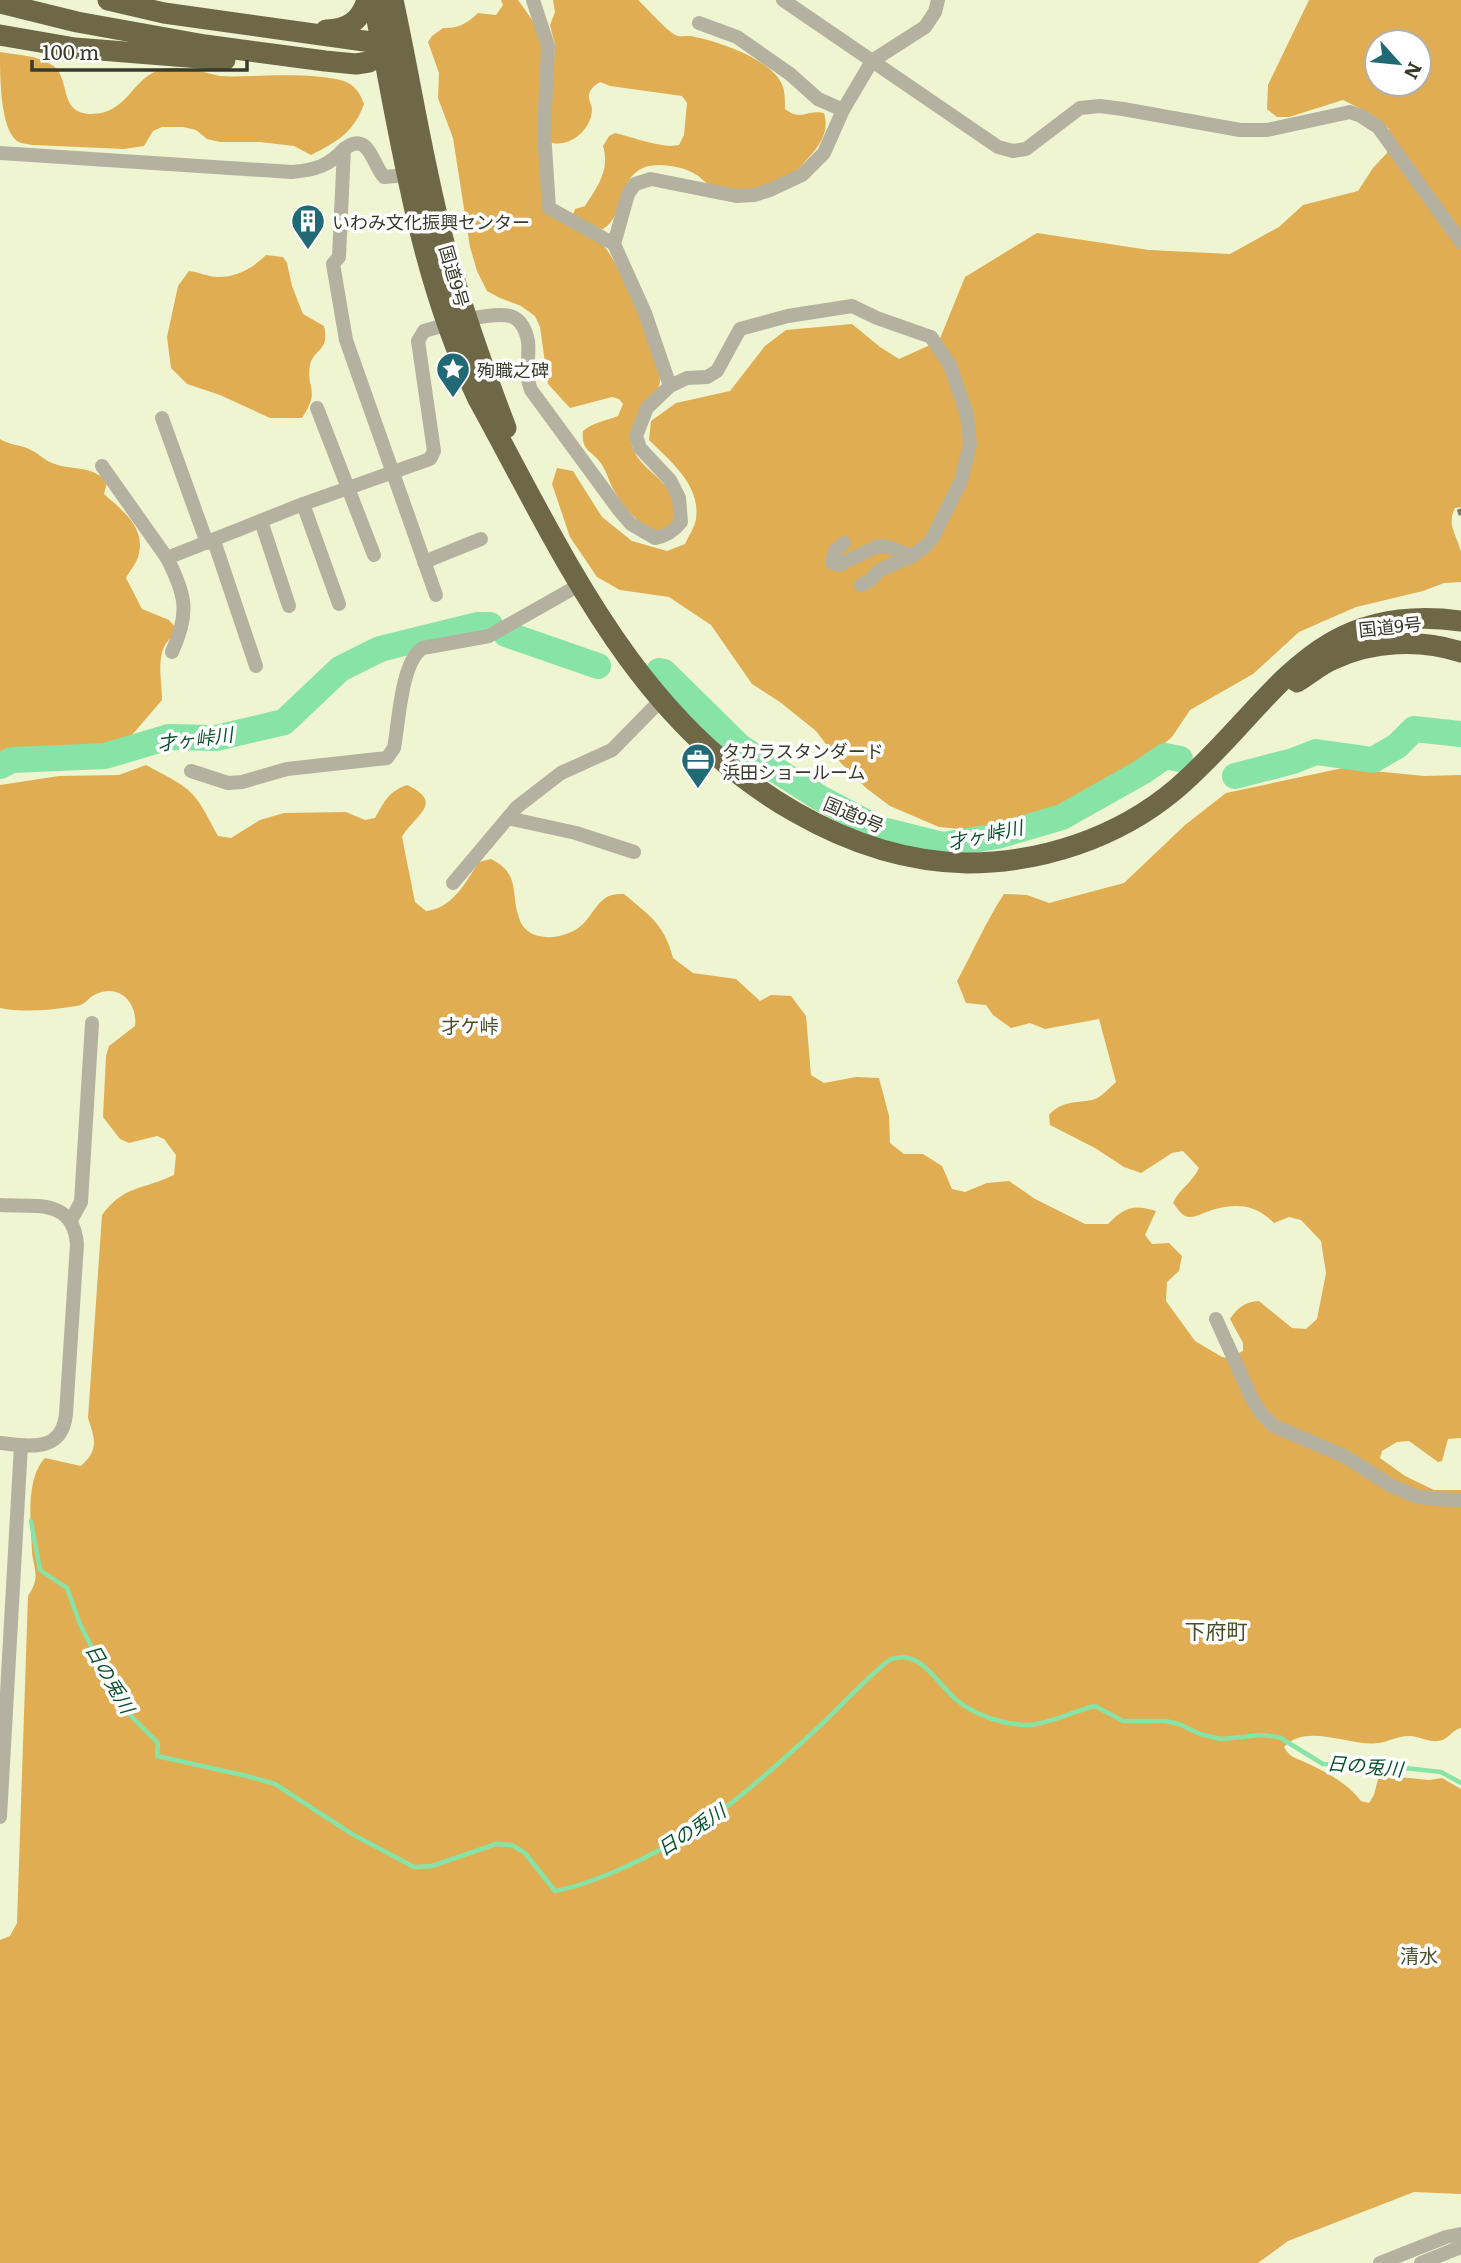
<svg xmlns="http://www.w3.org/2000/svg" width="1461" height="2263" viewBox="0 0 1461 2263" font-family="Literata,'Noto Sans JP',serif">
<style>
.forest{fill:#e1ad52;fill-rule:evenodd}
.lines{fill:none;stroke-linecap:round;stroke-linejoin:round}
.stream{stroke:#87e3a6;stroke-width:4.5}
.river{stroke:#87e3a6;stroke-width:26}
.minor{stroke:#b4b1a1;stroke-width:14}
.highway{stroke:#6f6847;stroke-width:21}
.rail{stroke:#787c66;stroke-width:4.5;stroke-dasharray:10 5;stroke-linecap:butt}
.labels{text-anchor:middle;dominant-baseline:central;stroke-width:7;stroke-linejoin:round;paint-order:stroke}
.poi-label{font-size:18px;fill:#383b2c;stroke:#fff;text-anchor:start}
.street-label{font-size:18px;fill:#383b2c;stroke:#fff}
.water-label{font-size:19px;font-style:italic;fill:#08512b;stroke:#fff}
.neighbourhood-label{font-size:19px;fill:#484d2e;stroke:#fff}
.quarter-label{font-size:21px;fill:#484d2e;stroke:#fff}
</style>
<rect width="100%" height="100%" fill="#eef5d0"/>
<!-- forest -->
<g class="forest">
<path d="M501,0H518L538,28L542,49L544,207C561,218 583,227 599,240C617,256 661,356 660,380C659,402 628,418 631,441C634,471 682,482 676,516C673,528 662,530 652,532C637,521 624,508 615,492C609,483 607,471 600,462C591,450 581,451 583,431C594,422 606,421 618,416L623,404L619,399L612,397L570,408L548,384L540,327L535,316L521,306L500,298L487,291L477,271L470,247L453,138L438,98L439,73L428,42L432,36L443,28C458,29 468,23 478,13L496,15L503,5Z"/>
<path d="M553,0H638C647,8 669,34 678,36C684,37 689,35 695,37C720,42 774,60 783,87C785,93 785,102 785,109C802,122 807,109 824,113C829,130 822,143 810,156C805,161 800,168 795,172C775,187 730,197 708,184C703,181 700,176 695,174C682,166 656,162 643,168C617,179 626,215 603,229L597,228L573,215L575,209L585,206C598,186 610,170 603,146L609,136L615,133C632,137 664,149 679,145L684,135L687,103L682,96L610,86L600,82C595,85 591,88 589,94C588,100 592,104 592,110C591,131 568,149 549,142L555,45L550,25L555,12Z"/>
<path d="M1309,0H1461V507L1455,508C1446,525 1457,535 1461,552C1461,561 1461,573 1461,582L1444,583L1423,591L1356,607L1299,632L1253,674L1190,710L1172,737L1139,765L1065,807L971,830L939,827L890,806L866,788L838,760L816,731L780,702L752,684L711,625L669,597L620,590L597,577L570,537L552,484L557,468L573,471L602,517L632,541L667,551L685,544C688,537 695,527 696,519C701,485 670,461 649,440L651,421L676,403L730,391L765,346L786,330L852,324L880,347L899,359L939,341L965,277L1037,233L1149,250L1230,254L1279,227L1303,205L1358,191L1373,168L1387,153L1389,129L1371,114L1343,100L1289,117H1277L1267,109L1268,85ZM1377,42H1419V84H1377Z"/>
<path d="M0,52C17,55 37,55 52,65C72,78 57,114 92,114C126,114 132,80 157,71C178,63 200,72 220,76C231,77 242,76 253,76C276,75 322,74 344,81C355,85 360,93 364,104C354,132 337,142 311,155L294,146L260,142H220L207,139L196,130L183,127H162L153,131L144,146L124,149L33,145C28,144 22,144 17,141C0,128 0,76 0,52Z"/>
<path d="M266,255L283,257L287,263L292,286L303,314L324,326C330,352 314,348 310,365C306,390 321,389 302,418H270L220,395L187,384L171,368L167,337L178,286L189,271C198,272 209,277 218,277C237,277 253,268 266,255Z"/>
<path d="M0,439C11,446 20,444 31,450C38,453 43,459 50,462C72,472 89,463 107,482L104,494C122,510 145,527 139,553C138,562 130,570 126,578L142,609L169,620L176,628C174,637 168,639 164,647C157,662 162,684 162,700L132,735L111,742L88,753H49L13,749L0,755Z"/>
<path d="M146,765C163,775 187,784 198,801C206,812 211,824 218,836L231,838L260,820L284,813L346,812L365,820L375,818C384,802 389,791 407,785C446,803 414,815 402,837L415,902L426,911C453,908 465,883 479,862L491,859C521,874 510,892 519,918C527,945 567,940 583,924C591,916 595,906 604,899C611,894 616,894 624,894C649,915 665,925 673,958L693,973L736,979L760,1001L771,995L791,996L806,1016L811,1075L824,1083L856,1077L879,1078L889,1116L890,1143L904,1154H923L942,1166L952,1189L965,1192L987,1183L1009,1181L1035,1199L1085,1224H1108C1125,1207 1133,1204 1156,1211L1145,1235L1152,1244L1169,1243L1182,1256L1179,1271L1167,1282L1166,1301L1195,1341L1222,1357L1228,1358L1243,1351V1343L1230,1319C1238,1307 1245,1302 1259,1301L1292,1328L1306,1329L1317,1319L1326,1273L1321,1241L1301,1220L1289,1217L1274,1223C1255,1204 1237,1203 1212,1210C1205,1212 1197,1217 1190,1217C1182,1217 1178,1209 1173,1203C1179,1189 1192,1183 1199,1168L1183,1151L1172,1153L1141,1173L1124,1167L1095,1148L1050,1125L1049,1115C1061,1101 1075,1103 1092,1100C1101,1098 1109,1088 1116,1082L1099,1019L1045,1029L1030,1023L1011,1028L993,1015L986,1005L966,1003L957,981C973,952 986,921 1004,894L1027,895L1049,903L1124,883L1185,825L1226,793L1343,768L1424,776L1461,775V1438L1448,1439L1442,1461L1438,1462L1409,1441L1397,1442L1382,1451L1380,1458L1405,1476L1434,1490H1461V1728C1451,1730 1449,1740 1438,1741C1429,1742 1420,1737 1411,1736C1401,1735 1390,1741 1379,1743C1350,1747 1306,1722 1284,1747C1290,1759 1300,1759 1311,1765C1330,1774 1349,1785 1361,1801L1369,1803L1374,1795L1378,1779L1388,1776L1429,1780L1442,1778L1461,1789V2194L1414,2192L1288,2241L1258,2263H0V1940L10,1936L17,1923L28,1596C31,1591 34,1586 35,1581C37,1571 33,1563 32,1553C31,1525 25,1479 45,1458L81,1466C99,1450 95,1439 88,1418L102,1215C124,1185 143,1190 174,1175L176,1155L164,1139L157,1136L129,1143L120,1139L103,1117L106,1056L109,1046L135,1026C138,1002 118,982 94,995C87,999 85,1005 76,1006C52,1010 24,1013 0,1008V785L59,776L119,775Z"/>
</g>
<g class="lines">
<!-- stream -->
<path class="stream" d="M31,1521L40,1570L67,1588L80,1624L113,1689L129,1714L158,1743L157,1756L247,1776L275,1784L352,1834L414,1867L432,1866L496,1844L512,1845L525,1853L555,1891C577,1887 595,1880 616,1871C701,1835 759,1783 826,1720C837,1710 883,1661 892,1659C922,1649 938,1686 959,1702C978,1716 1004,1725 1028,1725C1045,1725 1077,1710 1095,1706L1123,1721H1165L1179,1724L1200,1734L1221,1739L1261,1735L1279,1737L1323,1764L1396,1767L1441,1772L1461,1783"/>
<!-- river -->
<g class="river">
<path d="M506,634L598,666"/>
<path d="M659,671L664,672L740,747L820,798L879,829L943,845L997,836L1062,817L1142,772L1165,756L1180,759"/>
<path d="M0,766L12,760L105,756L169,737L216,738L284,722L340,669L380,649L477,625H490"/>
<path d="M1235,776L1293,761L1316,752L1373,760L1397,746L1414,729L1461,734"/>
</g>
<!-- minor -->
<g class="minor">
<path d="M533,0L548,46L544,132L549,208L614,244"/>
<path d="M783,0L998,147L1013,151L1026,149L1080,108L1100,106L1123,109L1240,130H1267L1350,112L1361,116L1378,127L1461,242"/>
<path d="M699,23L737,37L790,74L818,99L843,110"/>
<path d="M0,153L292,172C315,170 329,166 344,149"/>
<path d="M407,175L384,177C372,164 369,130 344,149L339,257L333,264L346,340L436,595"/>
<path d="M670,386L687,378L707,377L717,371L740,329L788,316L852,306L877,318L931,337L950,365L967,415L970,444L961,481L933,537L926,546L912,556L880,570L869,581L861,585"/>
<path d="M317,408L374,555"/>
<path d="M162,418L207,543"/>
<path d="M102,466L167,558C186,595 190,613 172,652"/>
<path d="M303,504L339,604"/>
<path d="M261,521L289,606"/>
<path d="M214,541L256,666"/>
<path d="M844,543L835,551L832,563L839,565L878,546H885L912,556"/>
<path d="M167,558L303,504L430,459L434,451L418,341L424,331C444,325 491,311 510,316C521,319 526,331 528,341C530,358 524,373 531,390L619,510L631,524L655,538C667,536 674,531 681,522L679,498L670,480L640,448L636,436L647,408L670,386L645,313L614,244L628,194L635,184L651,179L736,196L754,195L770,190L802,175L824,153L843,110L872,61L925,27L935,12L938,0"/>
<path d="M424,562L481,539"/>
<path d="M191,771L228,783L242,782L287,769L387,758L394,748C399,722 401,661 423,648L489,636L581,584"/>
<path d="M508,818L576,833L634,852"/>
<path d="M453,883L517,807L561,773L612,750L660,701"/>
<path d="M0,1205C35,1207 73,1198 77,1244L66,1414C62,1453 30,1446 0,1443"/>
<path d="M71,1220L81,1202L92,1023"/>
<path d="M1216,1319L1252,1399L1261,1413L1274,1426L1344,1456L1390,1485L1418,1497L1461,1501"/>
<path d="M0,1817L21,1445"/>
<path d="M1380,2263L1446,2237L1461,2234"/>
<path d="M1421,2263L1461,2247"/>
</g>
<!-- highway -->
<g class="highway">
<path d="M108,0L164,13L393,45"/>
<path d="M373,0C401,137 417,270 478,399C564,555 634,720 795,812C849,843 905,862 967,863C1041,863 1118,838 1176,789C1273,706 1310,600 1461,621"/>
<path d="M393,0C410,78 422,158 442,235C459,301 482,365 506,428"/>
<path d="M0,3L77,22L205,45L325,61L356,64L369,62L384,53L390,43"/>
<path d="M326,30C348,30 361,20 367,0"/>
<path d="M0,35L75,48L225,60"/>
<path d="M1297,682C1309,675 1321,664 1334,659C1373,641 1420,639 1461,652"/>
</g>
<!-- rail -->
<path class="rail" d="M1459,509L1461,515"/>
</g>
<!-- icons -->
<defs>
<g id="building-pin" transform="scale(1.75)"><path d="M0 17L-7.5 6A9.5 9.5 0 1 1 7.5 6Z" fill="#206975" stroke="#fff"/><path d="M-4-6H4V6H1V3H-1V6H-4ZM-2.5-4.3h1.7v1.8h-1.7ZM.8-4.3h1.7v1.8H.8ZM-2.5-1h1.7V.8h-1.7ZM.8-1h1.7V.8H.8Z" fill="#fff"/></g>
<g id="sight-pin" transform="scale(1.75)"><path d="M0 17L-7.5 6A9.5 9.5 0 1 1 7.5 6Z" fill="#206975" stroke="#fff"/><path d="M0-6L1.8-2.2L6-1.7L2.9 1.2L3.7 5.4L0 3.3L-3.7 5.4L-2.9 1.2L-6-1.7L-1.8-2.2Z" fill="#fff"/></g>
<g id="office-pin" transform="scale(1.75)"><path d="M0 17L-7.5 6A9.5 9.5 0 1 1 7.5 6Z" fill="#206975" stroke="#fff"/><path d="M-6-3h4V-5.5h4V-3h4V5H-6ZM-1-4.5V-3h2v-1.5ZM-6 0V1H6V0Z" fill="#fff"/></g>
</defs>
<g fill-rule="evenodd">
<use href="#building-pin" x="308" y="221"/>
<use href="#sight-pin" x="453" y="369"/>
<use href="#office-pin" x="698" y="760"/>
</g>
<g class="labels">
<!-- poi labels -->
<g class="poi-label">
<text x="332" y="221">いわみ文化振興センター</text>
<text x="477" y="369">殉職之碑</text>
<text x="722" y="750">タカラスタンダード<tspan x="722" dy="21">浜田ショールーム</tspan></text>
</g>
<!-- street labels -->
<g class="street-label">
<text transform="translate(455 276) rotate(74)">国道9号</text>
<text transform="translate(1390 626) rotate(-6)">国道9号</text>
<text transform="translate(854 814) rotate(23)">国道9号</text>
</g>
<!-- water labels -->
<g class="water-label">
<text transform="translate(195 738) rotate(-7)">才ヶ峠川</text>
<text transform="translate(985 834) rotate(-12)">才ヶ峠川</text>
<text transform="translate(111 1678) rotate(60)">日の兎川</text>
<text transform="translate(1365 1765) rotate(5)">日の兎川</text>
<text transform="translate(691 1829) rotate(-33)">日の兎川</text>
</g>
<!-- neighbourhood labels -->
<g class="neighbourhood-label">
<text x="470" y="1025">才ケ峠</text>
<text x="1419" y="1955">清水</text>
</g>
<!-- quarter labels -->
<g class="quarter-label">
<text x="1216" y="1629">下府町</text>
</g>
</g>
<!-- north arrow -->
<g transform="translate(1398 63) rotate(117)"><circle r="33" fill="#ffffff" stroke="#afb1ab" stroke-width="2"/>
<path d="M0-5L12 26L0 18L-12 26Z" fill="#206975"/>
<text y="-10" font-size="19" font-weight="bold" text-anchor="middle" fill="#383b2c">N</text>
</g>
<!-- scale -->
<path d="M32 60v10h215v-10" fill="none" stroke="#383b2c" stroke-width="3.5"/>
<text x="42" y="60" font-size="21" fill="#383b2c" stroke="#ffffff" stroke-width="5" paint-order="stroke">100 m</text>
</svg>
